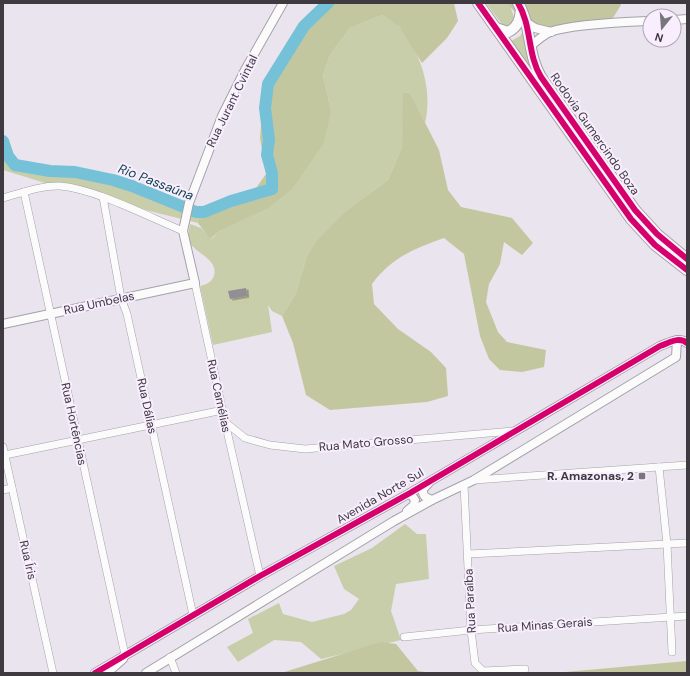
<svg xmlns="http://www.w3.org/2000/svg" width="690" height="676" viewBox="0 0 690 676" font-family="'DM Sans',sans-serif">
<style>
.green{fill:#c8cea9}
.forest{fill:#c2c7a0}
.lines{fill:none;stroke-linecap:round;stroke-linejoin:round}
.river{stroke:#75c2d8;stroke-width:12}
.building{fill:#938e94;filter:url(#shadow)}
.minor-casing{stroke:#a6a1a8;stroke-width:8}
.tertiary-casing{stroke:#a6a1a8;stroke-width:10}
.primary-casing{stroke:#a6a1a8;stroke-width:12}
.minor{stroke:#fcfbfc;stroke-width:7}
.tertiary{stroke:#fcfbfc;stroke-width:8}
.primary{stroke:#fcfbfc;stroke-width:10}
.cycleway-casing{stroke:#f9eefe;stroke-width:8}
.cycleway{stroke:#d6006c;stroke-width:6}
.poi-dot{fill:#7a767d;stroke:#f9eefe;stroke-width:1.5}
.labels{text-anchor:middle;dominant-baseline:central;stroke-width:4;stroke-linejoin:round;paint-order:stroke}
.street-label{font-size:12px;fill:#3e3a40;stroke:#f9eefe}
.poi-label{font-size:12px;font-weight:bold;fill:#3e3a40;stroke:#f9eefe;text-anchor:end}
.water-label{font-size:13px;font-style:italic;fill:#12434f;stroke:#f9eefe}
</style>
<defs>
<filter id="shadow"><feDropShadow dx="2.5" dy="1.5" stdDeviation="0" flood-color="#0004"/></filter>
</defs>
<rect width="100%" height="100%" fill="#eae4ee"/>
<!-- green -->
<g class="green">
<path d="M486,3H509L515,20L509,27H504Z"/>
<path d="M382,15C387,19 396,22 400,27C421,53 433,90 425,123L410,93L404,92L402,147L388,180L346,211L306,259L296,293L282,316L272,311L268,305L272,332L213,345L200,286C205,285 210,283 213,278C221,261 197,254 190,243C187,237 189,230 190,224L201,228L211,239L221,230L331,111L323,75L330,55L350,28Z"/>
<path d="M524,30L530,64L535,76L511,41L520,36Z"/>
<path d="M3,143L8,152L20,161L115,182L191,210L200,207L198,223L81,194L3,170Z"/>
<path d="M405,524L417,534H426L429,579L396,584L391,611L401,640L321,659L301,642L274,640L238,662L227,647L253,633L248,619L279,603L283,614L312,622L344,614L351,610L359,599L344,589L334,566L372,548Z"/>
</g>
<!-- forest -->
<g class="forest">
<path d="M322,3H454L458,21L447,38L422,63L399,26L382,15L350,28L330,55L323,75L331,111L324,143L292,189L268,208L221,230L210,239L198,223L200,207L254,191L266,174L260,138L264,89L301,22Z"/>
<path d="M506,3H620L621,5L611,21C589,25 558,38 537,29C525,23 515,12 506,3Z"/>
<path d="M403,92L410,93L439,150L448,190L461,207L512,218L533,243L522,255L504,242L500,264L489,284L486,302L498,332L507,342L546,350L544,367L522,372L500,370L489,359L480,336L464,254L444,238C415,248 391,258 372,284L374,304L398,329L431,352L446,368L448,396L427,402L330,410L306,395L293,343L282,316L296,293L306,259L316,242L346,211L388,180L402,147Z"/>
<path d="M381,642L396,644L418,671L434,673H281Z"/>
<path d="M687,661V673H554Z"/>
</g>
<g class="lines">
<!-- river -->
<path class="river" d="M3,141L8,156L15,165L50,171L75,172L113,180L132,186L196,212H204L231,201L272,189V173L267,155L269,140L265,108L268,84L304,26L328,3"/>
</g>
<!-- building -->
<path class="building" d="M246,288L247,296L230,299L228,291Z"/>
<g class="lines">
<!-- minor casing -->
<g class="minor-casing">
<g id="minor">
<path d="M24,192L125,655"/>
<path d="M103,197L121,298L127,314L193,615"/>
<path d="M3,198C21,193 42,185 60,186C96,189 149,217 183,231"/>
<path d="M195,283L225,422L260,576"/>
<path d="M225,422L245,438L270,445L305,449L514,431"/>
<path d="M3,447L53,673"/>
<path d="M5,455L223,410"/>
<path d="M659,467L667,544L672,652"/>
<path d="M474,480L687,465"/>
<path d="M464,485L471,630L475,663L483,671L525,669"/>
<path d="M3,490L12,488"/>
<path d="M468,554L687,543"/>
<path d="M404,637L471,630L687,616"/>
<path d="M170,657L176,673"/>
</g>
</g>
<!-- tertiary casing -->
<g class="tertiary-casing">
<g id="tertiary">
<path d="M674,20L687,19"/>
<path d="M527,23L535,28L551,32"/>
<path d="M530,47C536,41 542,36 550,32C572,24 625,22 650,21"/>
<path d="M3,324L195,283L183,231L189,203L222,116L245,70L283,3"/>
<path d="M428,484L423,489C422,496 426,498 432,500"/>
<path d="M407,511L414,505L415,500L410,493"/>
<path d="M95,673L260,576L410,493L660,346C669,343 679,336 687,343"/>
<path d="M107,673L123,659"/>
<path d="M146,673L394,521L432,500L474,480L676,357L677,340"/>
</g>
</g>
<!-- primary casing -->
<g class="primary-casing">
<g id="primary">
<path d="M478,3L631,219L655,245L687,270"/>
<path d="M518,3C532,26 527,54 541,77L635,210L657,234L687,259"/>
<path d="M496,28L508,32C518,27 520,20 521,9"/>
</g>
</g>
<!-- minor -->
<use href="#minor" class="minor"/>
<!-- tertiary -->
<use href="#tertiary" class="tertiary"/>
<!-- primary -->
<use href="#primary" class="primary"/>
<!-- cycleway casing -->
<g class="cycleway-casing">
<g id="cycleway">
<path d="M478,3L631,219L655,245L687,270"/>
<path d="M518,3C532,26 527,54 541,77L635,210L657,234L687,259"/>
<path d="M95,673L260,576L410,493L660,346C669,343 679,336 687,343"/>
</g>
</g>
<!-- cycleway -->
<use href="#cycleway" class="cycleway"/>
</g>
<!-- markers -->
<rect class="poi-dot" x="638" y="472" width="8" height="8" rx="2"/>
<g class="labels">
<!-- street labels -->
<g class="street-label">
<text transform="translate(232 101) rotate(-64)">Rua Jurant Cvintal</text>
<text transform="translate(595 134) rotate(55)">Rodovia Gumercindo Boza</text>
<text transform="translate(99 303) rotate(-12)">Rua Umbelas</text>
<text transform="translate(219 396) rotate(78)">Rua Camélias</text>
<text transform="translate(147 406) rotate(78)">Rua Dálias</text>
<text transform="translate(74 424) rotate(78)">Rua Hortências</text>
<text transform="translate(366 443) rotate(-5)">Rua Mato Grosso</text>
<text transform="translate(380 496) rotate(-30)">Avenida Norte Sul</text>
<text transform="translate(28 560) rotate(77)">Rua Íris</text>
<text transform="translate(470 601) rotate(-93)">Rua Paraíba</text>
<text transform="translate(545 625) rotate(-4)">Rua Minas Gerais</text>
</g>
<!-- poi labels -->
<g class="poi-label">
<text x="634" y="476">R. Amazonas, 2</text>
</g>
<!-- water labels -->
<g class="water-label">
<text transform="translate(156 182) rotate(21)">Rio Passaúna</text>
</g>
</g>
<!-- border -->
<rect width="690" height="676" fill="none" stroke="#3e3a40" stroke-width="8"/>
<!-- north arrow -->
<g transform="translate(662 28) rotate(197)"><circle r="19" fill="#f9eefe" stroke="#aea6b2"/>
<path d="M0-3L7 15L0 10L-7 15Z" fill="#7a767d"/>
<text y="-6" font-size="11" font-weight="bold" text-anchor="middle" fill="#3e3a40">N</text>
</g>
</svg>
